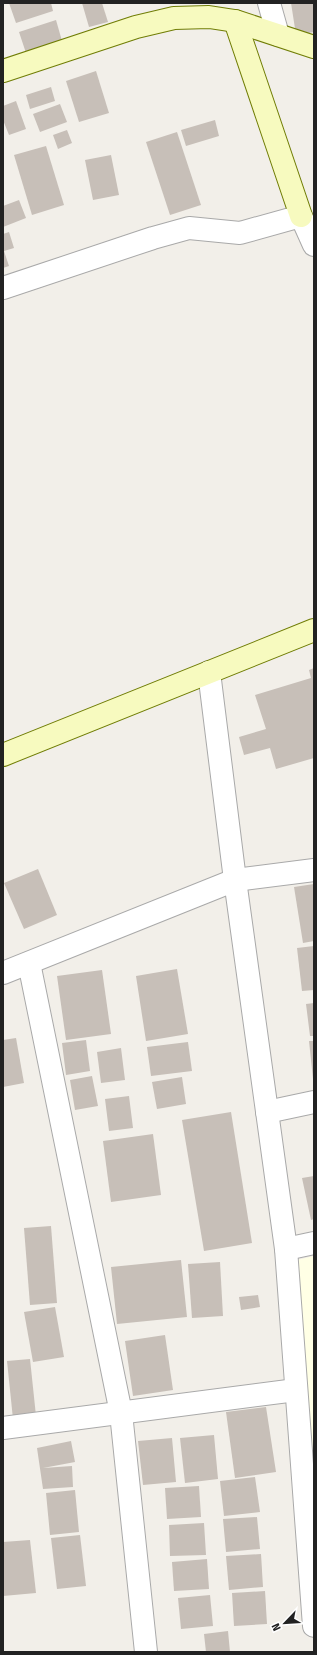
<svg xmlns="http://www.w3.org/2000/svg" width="317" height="1655" viewBox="0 0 317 1655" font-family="'Fira Sans Condensed',sans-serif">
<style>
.education{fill:#ffffe5}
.building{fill:#c7bfb8}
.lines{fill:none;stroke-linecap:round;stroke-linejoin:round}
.street-casing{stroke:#a9a9a9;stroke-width:24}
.secondary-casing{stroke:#707d05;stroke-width:24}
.street{stroke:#fff;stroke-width:22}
.secondary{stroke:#f7fabf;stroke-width:22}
</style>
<rect width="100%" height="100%" fill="#f2efe9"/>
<!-- education -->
<path class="education" d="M314,1256V1502L297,1260Z"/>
<!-- building -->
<g class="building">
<path d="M9,3H51L53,11L16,23Z"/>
<path d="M82,3H102L108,22L89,27Z"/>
<path d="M291,3H314V32L296,35Z"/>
<path d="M56,20L62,41L26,53L19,32Z"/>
<path d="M96,71L109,113L79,122L66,81Z"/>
<path d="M51,87L55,101L30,109L26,95Z"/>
<path d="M16,101L26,129L9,135L3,120V106Z"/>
<path d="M60,104L67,122L40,132L33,114Z"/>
<path d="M215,120L219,136L186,146L181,130Z"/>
<path d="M67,130L72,143L58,149L53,135Z"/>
<path d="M177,132L201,205L170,215L146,142Z"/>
<path d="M46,146L64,205L32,215L14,155Z"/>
<path d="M111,155L119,195L93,200L85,160Z"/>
<path d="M19,200L26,218L3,227V206Z"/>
<path d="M9,232L14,248L4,251L9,266L3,268V234Z"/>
<path d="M314,668V758L276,769L270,748L244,755L239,737L266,729L255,695L311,678L309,670Z"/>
<path d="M38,869L57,915L24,929L4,883Z"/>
<path d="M314,884V941L303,943L294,887Z"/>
<path d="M314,946V990L302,991L297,948Z"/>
<path d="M177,969L188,1034L146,1041L136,976Z"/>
<path d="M102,970L111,1034L66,1040L57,976Z"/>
<path d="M314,1003V1036H310L306,1004Z"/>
<path d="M16,1038L24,1083L3,1087V1040Z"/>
<path d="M86,1040L90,1071L66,1075L62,1043Z"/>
<path d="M309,1041H314V1079H313Z"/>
<path d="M188,1042L192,1071L151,1076L147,1047Z"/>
<path d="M121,1048L125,1080L101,1083L97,1052Z"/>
<path d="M92,1076L98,1106L75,1110L70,1080Z"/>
<path d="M182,1077L186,1104L157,1109L152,1082Z"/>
<path d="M129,1096L133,1128L109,1131L105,1099Z"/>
<path d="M231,1112L252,1243L204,1251L182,1120Z"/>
<path d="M153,1134L161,1195L111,1202L103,1141Z"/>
<path d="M314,1176V1219L311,1220L302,1178Z"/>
<path d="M51,1226L57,1303L30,1305L24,1228Z"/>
<path d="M181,1260L187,1317L117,1324L111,1267Z"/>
<path d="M220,1262L223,1316L192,1318L188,1264Z"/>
<path d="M258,1295L260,1307L241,1310L239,1297Z"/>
<path d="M55,1307L64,1357L33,1362L24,1312Z"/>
<path d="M165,1335L173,1390L133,1396L125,1341Z"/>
<path d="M30,1359L36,1416L13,1419L7,1361Z"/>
<path d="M266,1407L276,1472L235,1478L226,1412Z"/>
<path d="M214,1435L218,1479L185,1483L180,1438Z"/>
<path d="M172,1438L176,1482L143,1485L138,1441Z"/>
<path d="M71,1441L75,1462L43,1468L72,1466L73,1487L43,1489L37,1448Z"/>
<path d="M255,1477L260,1512L224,1516L220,1481Z"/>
<path d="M199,1486L201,1517L167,1519L165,1488Z"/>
<path d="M75,1490L79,1532L50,1535L46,1493Z"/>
<path d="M257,1517L260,1549L226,1552L223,1519Z"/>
<path d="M204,1523L206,1555L170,1556L169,1525Z"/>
<path d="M80,1535L86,1586L57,1589L51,1538Z"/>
<path d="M30,1540L36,1593L3,1596V1542Z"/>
<path d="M261,1554L263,1587L229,1590L226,1556Z"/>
<path d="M207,1559L209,1589L174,1591L172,1562Z"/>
<path d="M265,1591L267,1624L234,1626L232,1593Z"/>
<path d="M210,1595L213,1626L181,1629L178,1598Z"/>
<path d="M228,1631L230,1652H206L204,1634Z"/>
</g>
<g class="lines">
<!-- street casing -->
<g class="street-casing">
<g id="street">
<path d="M269,3L278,35"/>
<path d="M3,288L153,238L189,228L240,233L301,216L314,245"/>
<path d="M209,672L235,880L286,1249L314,1626"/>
<path d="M29,963L121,1413L146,1652"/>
<path d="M3,973L235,880L314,870"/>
<path d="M267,1112L314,1102"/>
<path d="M286,1249L314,1243"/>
<path d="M3,1428L296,1390"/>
</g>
</g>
<!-- secondary casing -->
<g class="secondary-casing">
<g id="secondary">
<path d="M235,21L301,216"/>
<path d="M3,71L136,27L174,18L209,17L235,21L314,47"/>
<path d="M3,755L314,630"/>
</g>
</g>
<!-- street -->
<use href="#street" class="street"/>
<!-- secondary -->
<use href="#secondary" class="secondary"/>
</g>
<!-- border -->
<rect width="317" height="1655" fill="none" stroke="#222222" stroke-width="8"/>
<!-- north arrow -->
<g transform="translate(285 1623) rotate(245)" stroke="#ffffff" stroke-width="3" paint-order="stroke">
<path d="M0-3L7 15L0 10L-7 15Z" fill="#222222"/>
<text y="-6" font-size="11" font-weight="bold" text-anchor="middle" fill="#222222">N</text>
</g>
</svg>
